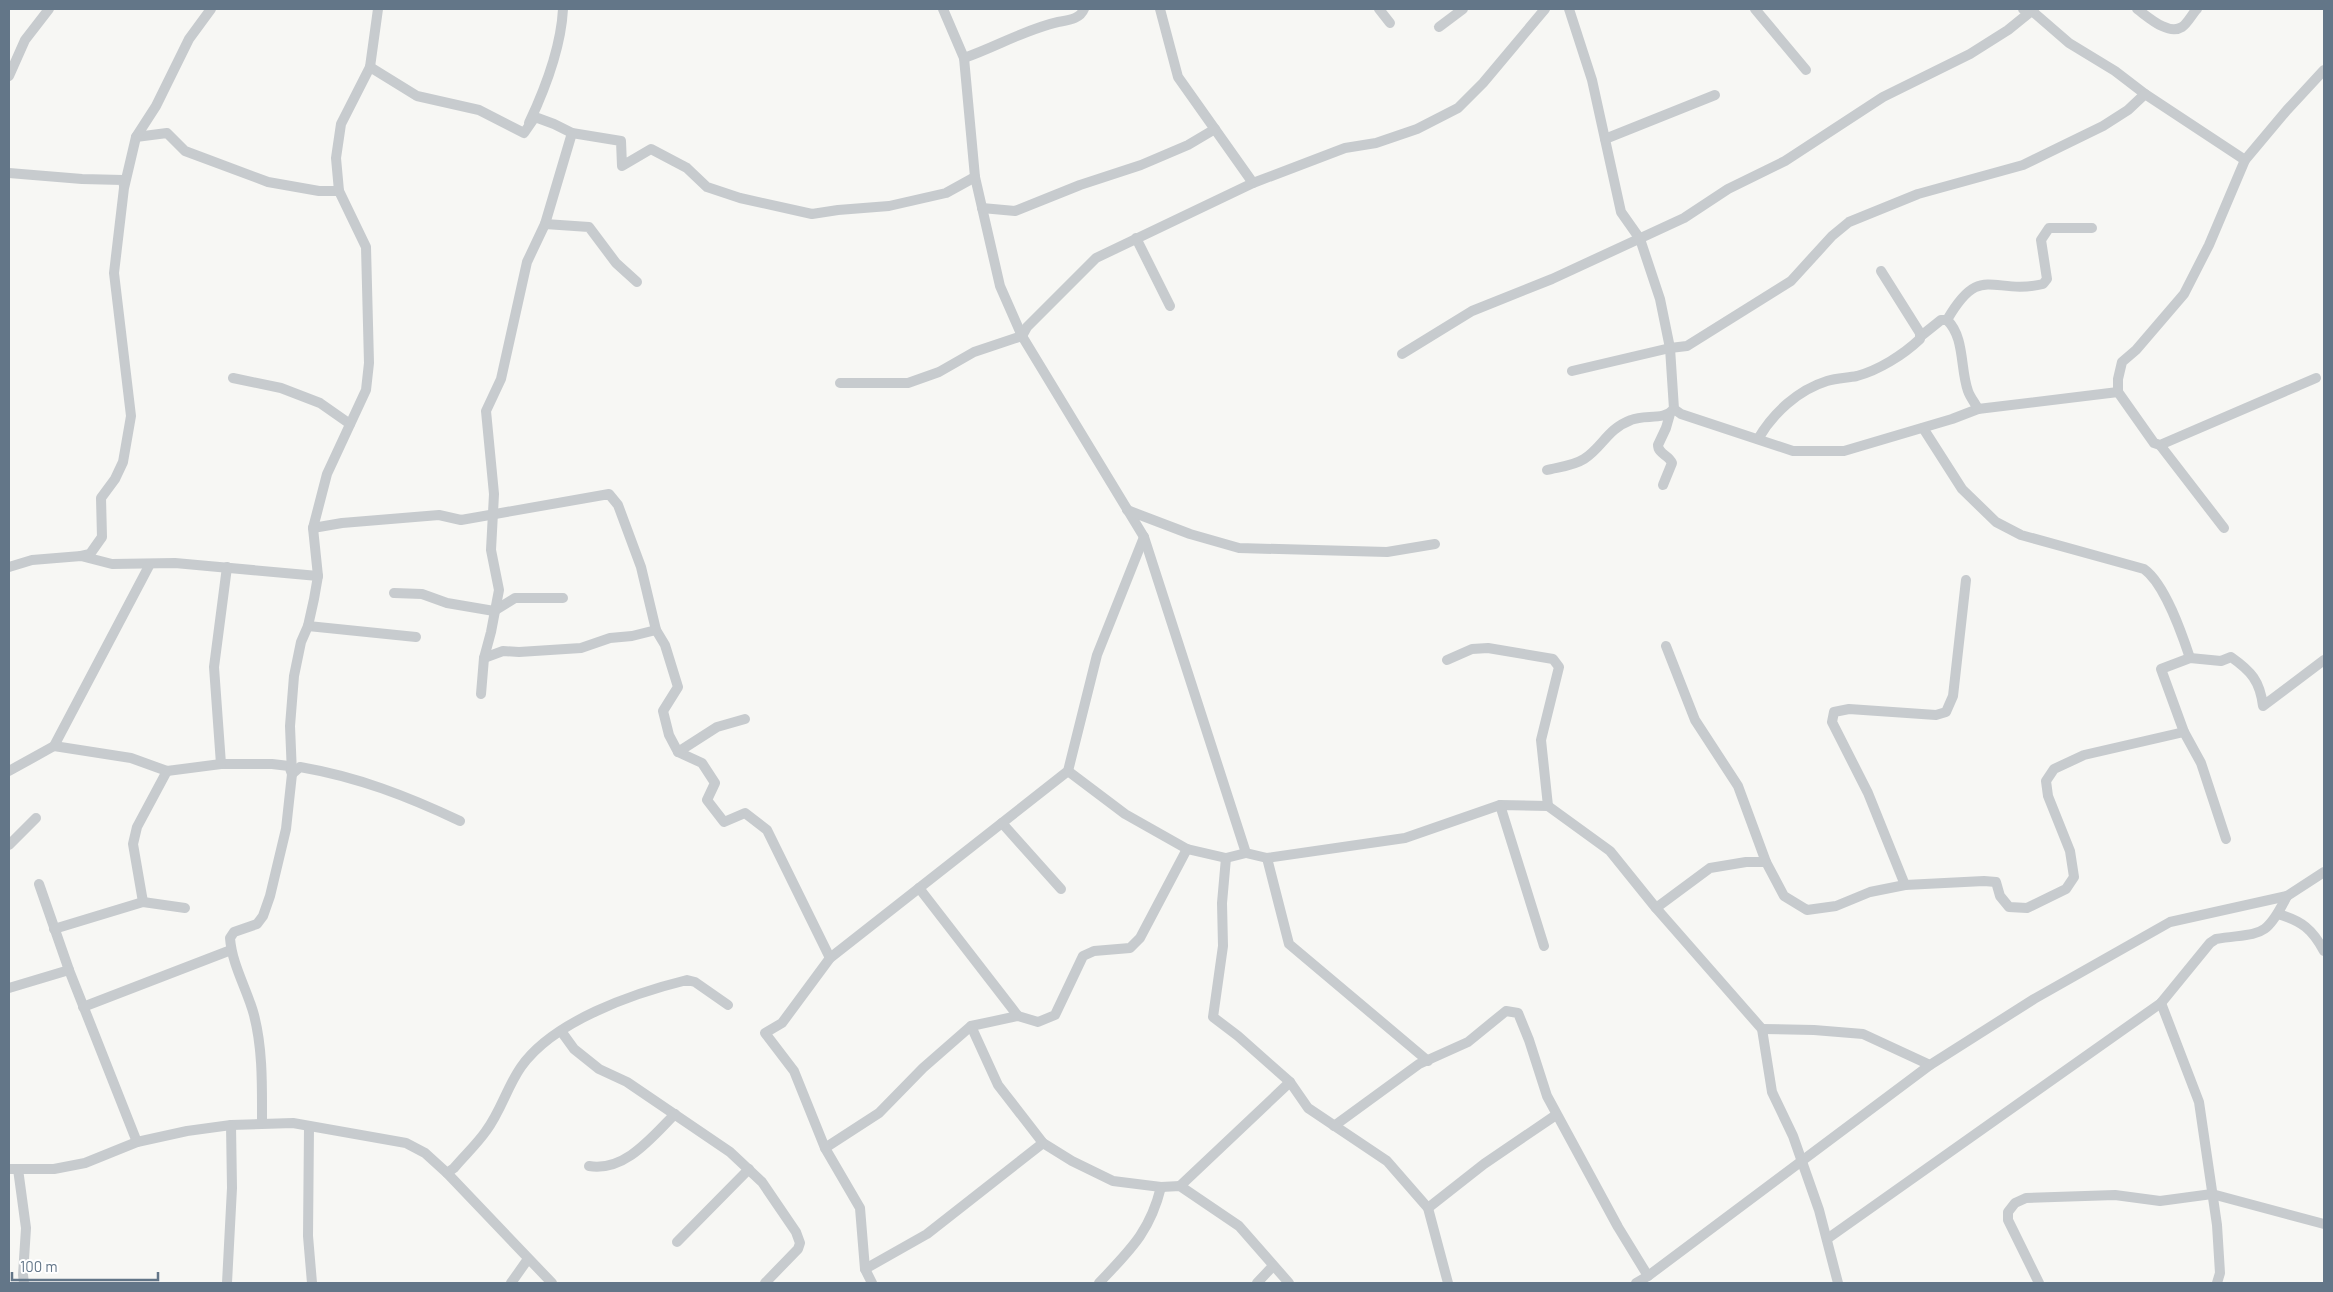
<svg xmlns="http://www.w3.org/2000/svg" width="2333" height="1292" viewBox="0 0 2333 1292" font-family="Barlow,sans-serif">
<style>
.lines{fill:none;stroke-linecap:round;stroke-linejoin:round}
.minor{stroke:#c7cbce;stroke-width:10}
</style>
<rect width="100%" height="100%" fill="#f7f7f4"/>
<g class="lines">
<!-- minor -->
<g class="minor">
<path d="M943,9L964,58L975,177L1000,286L1022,336L1144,537L1246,853L1267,858L1405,838L1500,805L1548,806L1610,851L1656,908L1762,1029L1772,1092L1793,1136L1819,1210L1838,1283"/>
<path d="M1160,9L1178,77L1253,183"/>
<path d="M1379,9L1390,23"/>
<path d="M1569,9L1592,80L1621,212L1640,239L1660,299L1670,348L1674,409L1681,414L1793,451H1844L1952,419L1978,409L2118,392"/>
<path d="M1755,9L1806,70"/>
<path d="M2023,9L2032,11L2069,43L2115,71L2145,94L2245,160"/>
<path d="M2137,9C2147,16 2168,36 2182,27C2188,23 2192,14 2197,9"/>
<path d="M1439,27L1463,9"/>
<path d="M964,58C996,47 1026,29 1058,22C1069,20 1080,19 1084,9"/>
<path d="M370,67L417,96L479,110L524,133L535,117L554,124L572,133L621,141L622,166L651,149L687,168L707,187L740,198L812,214L838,210L889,206L946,193L975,177"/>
<path d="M9,76L25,40L49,9"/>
<path d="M529,123C546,87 561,48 563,9"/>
<path d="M136,137L167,133L185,151L268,182L319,191H339"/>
<path d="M1605,139L1715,95"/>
<path d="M9,173L82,179L123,180L124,186"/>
<path d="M982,208L1015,211L1080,185L1141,165L1188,145L1215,129"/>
<path d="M545,224L589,227L616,263L637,282"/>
<path d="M1136,238L1170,306"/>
<path d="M1947,320C1981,261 1992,296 2043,284L2047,279L2041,240L2049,228H2092"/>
<path d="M1921,336L1941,320H1947C1965,337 1960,369 1968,391C1970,397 1975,403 1978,409"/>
<path d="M1402,354L1472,311L1552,279L1684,218L1728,189L1785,161L1883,97L1970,54L2008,30L2034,9"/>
<path d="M1572,371L1670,348L1687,346L1791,281L1832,236L1849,222L1918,194L2023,165L2103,126L2128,110L2145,94"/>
<path d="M233,378L281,388L320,403L350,424"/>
<path d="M2316,378L2160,445L2154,443L2118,392V379L2122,362L2136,350L2184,294L2209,245L2245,160L2287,110L2324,70"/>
<path d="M840,383H908L939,372L974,352L1022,336L1027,327L1096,258L1253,183L1345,148L1376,143L1417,129L1458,108L1483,83L1545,9"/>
<path d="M1923,428L1962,489L1996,522L2021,535L2144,569C2165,584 2182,634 2190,658"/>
<path d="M1758,439C1773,413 1798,390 1827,381C1837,378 1847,378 1857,376C1879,370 1903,355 1920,339V333L1881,271"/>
<path d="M2160,445L2224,528"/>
<path d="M1547,470C1559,467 1573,466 1584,459C1602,448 1607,429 1631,420C1645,414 1664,421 1674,409"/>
<path d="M1663,485L1672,463C1669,455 1658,454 1658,445L1666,428L1670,414"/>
<path d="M1127,510L1190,534L1239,548L1387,552L1435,544"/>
<path d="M313,528L342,523L439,515L461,520L609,494L618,505L641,567L656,630L665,645L678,687L663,711L669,735L678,752L702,763L715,783L707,800L724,822L745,813L767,830L830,958"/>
<path d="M81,556L90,554L102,537L101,498L115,479L123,462L131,416L114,273L124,188L136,137L156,106L189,39L211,9"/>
<path d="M9,567L32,560L81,556L112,564L175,563L318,576"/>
<path d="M394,593L422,594L447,603L494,611L515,598H563"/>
<path d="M308,626L416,637"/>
<path d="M1666,646L1695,720L1738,786L1766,862"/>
<path d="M484,658L503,651L519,652L581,648L610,638L632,636L656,630"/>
<path d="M1447,660L1472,649L1488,648L1553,659L1559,667L1541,740L1548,806"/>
<path d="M481,694L484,658L491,632L499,590L491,550L494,494L486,411L501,379L527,262L545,224L572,133"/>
<path d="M54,746L131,758L167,771L221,764H272L289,766L292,774L300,767C358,777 407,796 460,821"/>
<path d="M678,752L717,727L745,719"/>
<path d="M221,764L214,667L227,567"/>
<path d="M9,771L54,746L150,564"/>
<path d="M1068,771L1125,814L1187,849L1226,858L1246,853"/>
<path d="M1500,805L1544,946"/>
<path d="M1002,823L1061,889"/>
<path d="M2226,839L2201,763L2184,732L2161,669L2190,658L2221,661L2231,657C2251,671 2260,681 2263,706L2324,660"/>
<path d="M9,845L36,818"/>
<path d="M1226,858L1222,903L1223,946L1213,1017L1238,1036L1290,1082L1308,1108L1387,1161L1428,1208L1448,1283"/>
<path d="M1267,858L1289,944L1428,1061"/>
<path d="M39,884L69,970L137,1142"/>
<path d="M1905,885L1868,793L1832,722L1834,712L1849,709L1936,715L1946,712L1953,696L1966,580"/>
<path d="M919,888L1018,1016"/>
<path d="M143,902L133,844L137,827L167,771"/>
<path d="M1656,908L1710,868L1746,862H1766L1784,896L1807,910L1836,906L1870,892L1905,885L1984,881L1996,882L2000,896L2009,907L2027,908L2066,889L2074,877L2070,851L2048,796L2046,781L2054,769L2084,755L2184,732"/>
<path d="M2278,914C2302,921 2312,929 2324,951"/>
<path d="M54,929L143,902L185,908"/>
<path d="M9,988L69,970"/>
<path d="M2161,1003L2199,1102L2217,1225L2220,1273L2217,1283"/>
<path d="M83,1007L231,950"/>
<path d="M971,1026L998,1085L1043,1143L1072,1161L1113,1181L1161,1187L1180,1186L1239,1226L1289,1283"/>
<path d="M1762,1029L1814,1030L1863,1034L1930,1065"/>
<path d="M561,1031L574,1049L599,1069L627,1082L730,1152L762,1182L796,1232L800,1243L798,1249L765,1283"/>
<path d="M262,1123C262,1087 263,1050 254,1015C247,989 232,965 230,938L234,932L257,924L263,916L270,896L286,829L292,774L290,726L294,676L301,642L308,626L314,599L318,576L313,528L327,474L366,390L369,363L366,247L339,191L336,158L341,124L370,67L378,9"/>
<path d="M1334,1126L1419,1064L1468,1042L1506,1011L1518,1013L1529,1040L1547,1096L1618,1227L1648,1276"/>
<path d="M309,1127L308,1236L312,1283"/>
<path d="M825,1148L879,1113L923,1068L971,1026L1018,1016L1038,1022L1055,1015L1083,956L1094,951L1130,948L1140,938L1187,849"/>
<path d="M589,1166C625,1172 652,1137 675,1114"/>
<path d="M9,1169H54L85,1163L137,1142L187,1131L231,1125L293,1123L406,1143L425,1153L447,1173L454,1168C464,1156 477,1144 486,1131C501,1111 507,1087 521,1067C553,1021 634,993 687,980L695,982L728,1005"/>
<path d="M18,1169L26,1228L23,1275L24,1283"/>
<path d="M447,1173L552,1283"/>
<path d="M1180,1186L1290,1082"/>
<path d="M1428,1208L1484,1164L1556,1115"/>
<path d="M1827,1239L2161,1003L2210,943L2216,939C2261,932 2265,940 2287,896"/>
<path d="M677,1242L749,1169"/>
<path d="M865,1269L927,1234L1043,1143"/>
<path d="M227,1283L232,1188L231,1125"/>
<path d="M511,1283L528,1259"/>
<path d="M872,1283L865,1269L860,1208L825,1148L794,1071L765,1033L782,1023L830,958L1068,771L1097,655L1144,537"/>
<path d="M1099,1283C1130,1250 1150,1232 1161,1187"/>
<path d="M1257,1283L1273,1266"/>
<path d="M1636,1283L1648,1276L1930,1065L2034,999L2170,922L2287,896L2324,872"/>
<path d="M2039,1283L2008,1220V1212L2015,1203L2026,1198L2115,1195L2160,1201L2212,1194L2324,1224"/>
</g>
</g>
<!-- border -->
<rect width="2333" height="1292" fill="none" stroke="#637688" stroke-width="20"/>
<!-- scale -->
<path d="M12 1272v8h146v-8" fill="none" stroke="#637688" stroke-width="2.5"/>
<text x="20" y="1272" font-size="15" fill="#637688" stroke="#ffffff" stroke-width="4" paint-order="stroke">100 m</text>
</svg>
